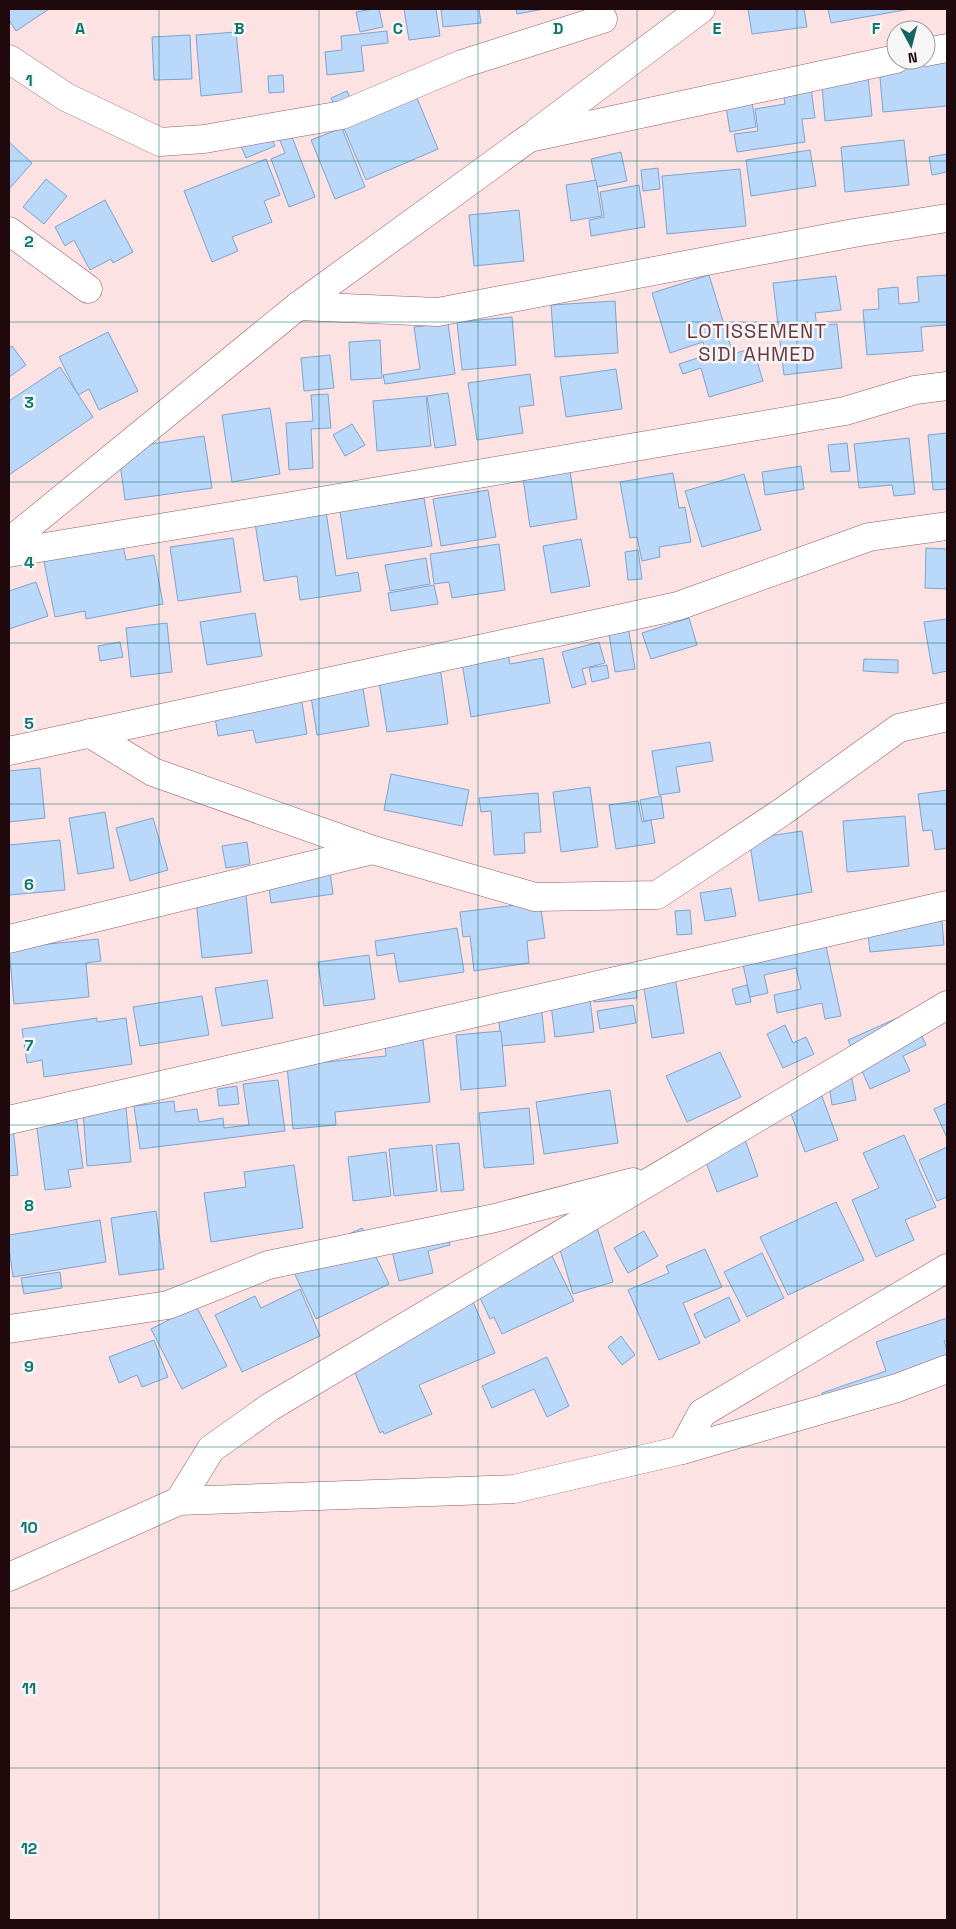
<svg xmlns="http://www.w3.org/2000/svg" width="956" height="1929" viewBox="0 0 956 1929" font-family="'Space Grotesk',sans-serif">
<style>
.building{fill:#bad8fa;stroke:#7da3ce}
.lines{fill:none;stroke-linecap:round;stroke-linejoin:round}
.street-casing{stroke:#945a61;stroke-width:29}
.street{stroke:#fff;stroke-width:28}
.grid{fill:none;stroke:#0f766e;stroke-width:1;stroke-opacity:0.55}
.labels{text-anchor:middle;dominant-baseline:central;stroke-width:5;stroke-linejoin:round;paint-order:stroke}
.quarter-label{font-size:20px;letter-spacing:1px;fill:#6b363e;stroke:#f6f6f6}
.grid-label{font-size:16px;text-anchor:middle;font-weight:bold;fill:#0f766e;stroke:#f6f6f6;stroke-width:5;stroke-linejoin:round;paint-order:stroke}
</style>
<rect width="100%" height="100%" fill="#fde2e4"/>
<!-- building -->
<g class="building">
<path d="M9,9H49L16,31L9,20Z"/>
<path d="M373,9H379L383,27L360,32L356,12Z"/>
<path d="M404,9H436L440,36L409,40Z"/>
<path d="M441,9H479L481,23L443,27Z"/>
<path d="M516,9H544L517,14Z"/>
<path d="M748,9H804L807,27L752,34Z"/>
<path d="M828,9H910L831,23Z"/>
<path d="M387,31L388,43L361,46L364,71L327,75L325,52L342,50L341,36Z"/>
<path d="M236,32L242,92L201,96L196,35Z"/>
<path d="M190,35L192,79L154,80L152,37Z"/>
<path d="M947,37V106L883,112L878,54L896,60H926Z"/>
<path d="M866,57L872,116L825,121L821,76Z"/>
<path d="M809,73L815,118L802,119L805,142L737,152L734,134L758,131L755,109L785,104L781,77Z"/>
<path d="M283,75L284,92L269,93L268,76Z"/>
<path d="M410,81L438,149L366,180L331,98L347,91L360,120Z"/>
<path d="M750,90L756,127L730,132L724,94Z"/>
<path d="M264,119L275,146L246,158L235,131Z"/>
<path d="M286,121L315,197L289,207L271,159L285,153L274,126Z"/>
<path d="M342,128L365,187L335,199L311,140Z"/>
<path d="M904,140L909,185L845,192L841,147Z"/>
<path d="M9,142L32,163L9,189Z"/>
<path d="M810,150L816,186L751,196L746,160Z"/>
<path d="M621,152L627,181L597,187L591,159Z"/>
<path d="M947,154V172L932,175L929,157Z"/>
<path d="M266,159L280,195L264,201L272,222L232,237L238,251L212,262L184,191Z"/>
<path d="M658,168L660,189L643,191L641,170Z"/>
<path d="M740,169L746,226L667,234L662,176Z"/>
<path d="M46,179L67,196L44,224L23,207Z"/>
<path d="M596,180L602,216L571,221L566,185Z"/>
<path d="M639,185L645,227L591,236L589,220L604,217L600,192Z"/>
<path d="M105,200L133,252L113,263L111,259L90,270L74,240L65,246L55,227Z"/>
<path d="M519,210L524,261L474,266L469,215Z"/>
<path d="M709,275L733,354L753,348L763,381L709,397L701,368L683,374L679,364L707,355L703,342L670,353L652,293Z"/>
<path d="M947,275V325L921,327L923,351L867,355L863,310L879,309L878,289L898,287L899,304L919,302L917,277Z"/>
<path d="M836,276L841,310L815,313L817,326L837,324L842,368L784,375L773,283Z"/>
<path d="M615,301L618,353L555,357L551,305Z"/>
<path d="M512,317L516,365L462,370L457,322Z"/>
<path d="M448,323L455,374L385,384L383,375L420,369L414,327Z"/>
<path d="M108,332L138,391L99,410L89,389L78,395L59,357Z"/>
<path d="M380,340L382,378L351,380L349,342Z"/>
<path d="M12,346L26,365L9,377V348Z"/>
<path d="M330,355L334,388L304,391L301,358Z"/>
<path d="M60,367L93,417L9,475V401Z"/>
<path d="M616,369L622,409L566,417L560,377Z"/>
<path d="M530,374L534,405L519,407L523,433L477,440L468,383Z"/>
<path d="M448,393L456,445L435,448L427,396Z"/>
<path d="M328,394L331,428L311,429L313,468L289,470L286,423L313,421L311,395Z"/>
<path d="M426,396L431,446L377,451L373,401Z"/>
<path d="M270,408L280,474L232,482L222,415Z"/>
<path d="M352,424L365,445L345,456L333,435Z"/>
<path d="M947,433V489L933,490L928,435Z"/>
<path d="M204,436L212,488L125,500L118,449Z"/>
<path d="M909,438L915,494L894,496L892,485L859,488L854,444Z"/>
<path d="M847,443L850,471L831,472L828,445Z"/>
<path d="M569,464L577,519L530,527L522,471Z"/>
<path d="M801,466L804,489L765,495L762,472Z"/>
<path d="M673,473L679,508L685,507L691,542L659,547L660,557L642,561L637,537L630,538L620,482Z"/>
<path d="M744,474L761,530L702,547L685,491Z"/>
<path d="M488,490L496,537L441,546L433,499Z"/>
<path d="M424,498L432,546L347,559L340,511Z"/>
<path d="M326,512L336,576L358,572L361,591L300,600L297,576L264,581L255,523Z"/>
<path d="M233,538L241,592L178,601L170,547Z"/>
<path d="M581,539L590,586L551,593L543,546Z"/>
<path d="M122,541L126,560L154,555L163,604L86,619L85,611L55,617L43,557Z"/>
<path d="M499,544L505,590L452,598L449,582L434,584L430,554Z"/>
<path d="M926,548L947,549V589L925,588Z"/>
<path d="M638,550L642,579L628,580L625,552Z"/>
<path d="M426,558L430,584L390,591L385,565Z"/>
<path d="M36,582L48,616L9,629V591Z"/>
<path d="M434,585L438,604L391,611L388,593Z"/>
<path d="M255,613L262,656L207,665L200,622Z"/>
<path d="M689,618L697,645L651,659L642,633Z"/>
<path d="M947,619V671L933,674L924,622Z"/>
<path d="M167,623L172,672L131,677L126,628Z"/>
<path d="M628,626L635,669L615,672L608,628Z"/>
<path d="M120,642L123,657L100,661L98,646Z"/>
<path d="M599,642L605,663L582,669L586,684L572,688L562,652Z"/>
<path d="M507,649L510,664L543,658L550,703L471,717L461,657Z"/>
<path d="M439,659L448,724L387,732L377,668Z"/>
<path d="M864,659L898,660V673L863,671Z"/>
<path d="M607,665L609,678L592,682L589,668Z"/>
<path d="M361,676L369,726L317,735L309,684Z"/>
<path d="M299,684L307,734L256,743L253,730L218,736L212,699Z"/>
<path d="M710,742L713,761L676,767L680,792L659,795L652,751Z"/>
<path d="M40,768L45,818L9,822V771Z"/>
<path d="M391,774L469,790L462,826L384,810Z"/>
<path d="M590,787L598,847L561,852L553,792Z"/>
<path d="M947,790V848L935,850L932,830L923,831L918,794Z"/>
<path d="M538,793L541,832L524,833L525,853L494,855L491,811L481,812L479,798Z"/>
<path d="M661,796L664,818L644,821L640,800Z"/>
<path d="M638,801L642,822L651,820L655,843L616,849L609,805Z"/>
<path d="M105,812L114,868L78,874L69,818Z"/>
<path d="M905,816L909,866L847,872L843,821Z"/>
<path d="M153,818L168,870L130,881L116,828Z"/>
<path d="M802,831L812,892L759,901L749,839Z"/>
<path d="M60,840L65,890L9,895V845Z"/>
<path d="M247,842L250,864L226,868L222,846Z"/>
<path d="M330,871L333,894L271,903L268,880Z"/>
<path d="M731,888L736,916L705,921L700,893Z"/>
<path d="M246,895L252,953L202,958L196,900Z"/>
<path d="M540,902L545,938L527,941L529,963L474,971L470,936L463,937L460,912Z"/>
<path d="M690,910L692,934L677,935L675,911Z"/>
<path d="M941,910L944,945L870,952L866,917Z"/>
<path d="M457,928L464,972L399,982L394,953L377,956L375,941Z"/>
<path d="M824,937L841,1016L825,1019L822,1003L777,1013L774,995L801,989L796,968L764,975L768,993L750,997L741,955Z"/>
<path d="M98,939L101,961L86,963L89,997L14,1004L9,948Z"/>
<path d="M369,955L375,999L324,1006L318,962Z"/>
<path d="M634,974L637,998L594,1002L592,978Z"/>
<path d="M675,977L684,1033L652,1038L643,982Z"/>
<path d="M267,980L273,1018L222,1026L215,988Z"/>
<path d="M747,985L751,1002L736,1005L732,989Z"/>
<path d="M589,992L594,1032L555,1037L550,997Z"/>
<path d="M202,996L209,1035L140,1046L133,1007Z"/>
<path d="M541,1004L545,1042L501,1046L498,1008Z"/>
<path d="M633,1005L636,1023L600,1029L597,1011Z"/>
<path d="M911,1012L926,1045L903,1056L910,1071L870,1089L848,1040Z"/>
<path d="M97,1018V1022L126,1018L132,1064L44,1077L42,1060L27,1063L22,1029Z"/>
<path d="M785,1025L793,1043L806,1037L814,1054L783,1068L767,1034Z"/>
<path d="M501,1031L506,1086L461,1090L456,1035Z"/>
<path d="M423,1040L430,1102L335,1112L336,1125L293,1129L287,1066L386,1056L385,1044Z"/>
<path d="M720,1052L741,1097L687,1122L666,1076Z"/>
<path d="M851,1074L856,1100L832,1105L828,1078Z"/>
<path d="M278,1080L285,1131L140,1149L134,1106L174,1101L175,1112L197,1109L199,1122L223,1118L224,1128L249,1125L243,1084Z"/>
<path d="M816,1080L838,1140L805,1152L783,1092Z"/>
<path d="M237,1086L239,1104L219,1106L217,1089Z"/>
<path d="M610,1090L618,1143L544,1154L536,1102Z"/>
<path d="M947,1103V1138L934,1109Z"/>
<path d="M126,1107L131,1162L87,1166L83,1111Z"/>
<path d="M529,1108L534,1164L484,1168L479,1113Z"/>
<path d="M76,1115L83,1168L68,1170L71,1187L45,1190L36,1121Z"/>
<path d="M9,1117H12L18,1175L9,1176Z"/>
<path d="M739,1123L758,1176L717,1192L697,1138Z"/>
<path d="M904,1135L936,1207L905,1220L914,1240L876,1257L852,1200L879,1188L863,1153Z"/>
<path d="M459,1143L464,1190L441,1192L436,1145Z"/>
<path d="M432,1145L437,1191L394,1196L389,1149Z"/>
<path d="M947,1147V1197L937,1201L919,1160Z"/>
<path d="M386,1152L391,1196L353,1201L348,1157Z"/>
<path d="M294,1165L303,1228L211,1242L204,1193L246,1187L244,1172Z"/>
<path d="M836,1202L864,1260L788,1295L760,1237Z"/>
<path d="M156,1211L164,1269L119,1275L111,1218Z"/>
<path d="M594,1217L613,1282L573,1294L554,1229Z"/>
<path d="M100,1220L106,1262L13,1277L9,1249V1235Z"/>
<path d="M362,1228L389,1284L316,1319L289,1262Z"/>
<path d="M447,1229L450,1245L428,1251L433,1273L399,1281L390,1242Z"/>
<path d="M644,1231L658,1256L628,1273L614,1248Z"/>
<path d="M705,1249L722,1287L683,1303L700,1343L659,1360L628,1290L669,1273L666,1266Z"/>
<path d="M550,1252L574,1301L502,1334L494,1317L490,1319L475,1287Z"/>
<path d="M762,1253L784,1298L747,1317L724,1272Z"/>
<path d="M60,1272L62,1288L24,1294L21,1278Z"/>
<path d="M300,1289L320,1336L242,1372L215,1315L255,1296L261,1308Z"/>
<path d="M471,1297L495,1353L419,1385L432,1414L384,1434L383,1431L380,1433L346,1351Z"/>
<path d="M729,1297L740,1321L705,1338L694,1314Z"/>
<path d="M196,1306L227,1366L182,1389L151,1329Z"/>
<path d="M947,1318V1341H944L947,1350V1378L830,1418L822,1393L886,1371L876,1342Z"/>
<path d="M621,1336L635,1355L622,1365L608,1347Z"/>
<path d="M154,1340L168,1377L142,1387L137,1375L119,1383L109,1357Z"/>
<path d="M547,1357L569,1406L547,1417L534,1389L492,1408L482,1386Z"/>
</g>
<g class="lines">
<!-- street casing -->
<g class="street-casing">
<g id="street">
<path d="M926,52L947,48"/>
<path d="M9,59L66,97L160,142L204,139L342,115L462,64L603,19"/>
<path d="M537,132L701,9"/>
<path d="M9,231L88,289"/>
<path d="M298,306L438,312L854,233L947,218"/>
<path d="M9,542L298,306L529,138L896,59"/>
<path d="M9,553L286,507L845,411L915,390L947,386"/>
<path d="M89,733L153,772L373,850L535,897L657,895L782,812L899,728L947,717"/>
<path d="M9,751L678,606L869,537L947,526"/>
<path d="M9,939L373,850"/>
<path d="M9,1120L947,905"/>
<path d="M9,1329L168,1305L268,1265L495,1218L633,1182"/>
<path d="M682,1450L702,1413L947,1268"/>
<path d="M179,1501L211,1449L270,1407L947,1005"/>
<path d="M9,1577L179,1501L514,1489L682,1450L897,1388L947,1369"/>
</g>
</g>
<!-- street -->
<use href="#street" class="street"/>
</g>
<!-- grid -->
<path class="grid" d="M159,9V1920M319,9V1920M478,9V1920M637,9V1920M797,9V1920M9,161H947M9,322H947M9,482H947M9,643H947M9,804H947M9,964H947M9,1125H947M9,1286H947M9,1447H947M9,1608H947M9,1768H947"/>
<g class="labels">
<!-- quarter labels -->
<g class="quarter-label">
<text x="757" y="331">LOTISSEMENT<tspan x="757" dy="23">SIDI AHMED</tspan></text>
</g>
</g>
<g class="grid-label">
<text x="80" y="34">A</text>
<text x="239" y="34">B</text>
<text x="398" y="34">C</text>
<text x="558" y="34">D</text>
<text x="717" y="34">E</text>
<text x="876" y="34">F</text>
<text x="29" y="86">1</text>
<text x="29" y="247">2</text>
<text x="29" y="408">3</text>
<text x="29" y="568">4</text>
<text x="29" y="729">5</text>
<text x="29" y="890">6</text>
<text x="29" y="1051">7</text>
<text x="29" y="1211">8</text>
<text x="29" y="1372">9</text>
<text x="29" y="1533">10</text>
<text x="29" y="1694">11</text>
<text x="29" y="1854">12</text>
</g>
<!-- border -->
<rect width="956" height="1929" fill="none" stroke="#1f090d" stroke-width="20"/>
<!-- north arrow -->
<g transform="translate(911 45) rotate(173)"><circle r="24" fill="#f6f6f6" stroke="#a09799"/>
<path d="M0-4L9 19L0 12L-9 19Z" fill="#156462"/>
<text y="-8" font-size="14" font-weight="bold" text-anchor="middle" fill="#1f090d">N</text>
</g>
</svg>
